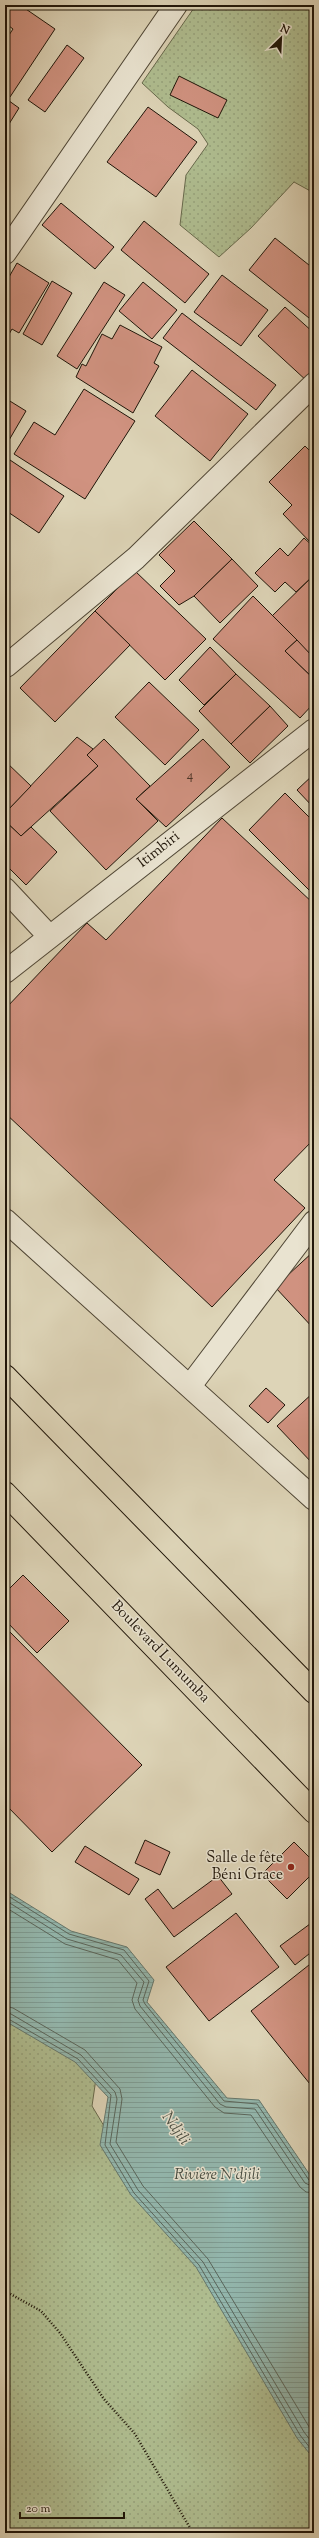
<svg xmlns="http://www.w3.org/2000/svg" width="319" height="2538" viewBox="0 0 319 2538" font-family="'Sorts Mill Goudy',serif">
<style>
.grass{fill:url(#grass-dots);stroke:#67694c}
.water{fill:url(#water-rules);stroke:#65776d}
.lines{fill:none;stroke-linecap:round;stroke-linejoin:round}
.shore{stroke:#59665c;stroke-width:1}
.building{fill:#d09280;stroke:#1f1509}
.street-casing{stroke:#4e4534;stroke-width:24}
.highway-casing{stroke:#1f1509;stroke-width:24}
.path{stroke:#1f1509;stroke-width:2.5;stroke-dasharray:1 2;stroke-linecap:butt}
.street{stroke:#e9e3d0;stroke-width:22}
.highway{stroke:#ddd4b7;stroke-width:22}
.poi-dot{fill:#8f2418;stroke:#e9e3d0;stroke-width:1.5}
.labels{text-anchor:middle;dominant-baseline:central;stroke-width:3;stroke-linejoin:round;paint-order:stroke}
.number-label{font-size:13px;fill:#4b3427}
.street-label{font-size:15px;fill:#1f1509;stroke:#e9e3d0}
.poi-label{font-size:15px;fill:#1f1509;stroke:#e9e3d0;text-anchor:end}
.water-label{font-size:16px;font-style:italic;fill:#484e43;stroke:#e9e3d0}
</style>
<defs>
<pattern id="grass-dots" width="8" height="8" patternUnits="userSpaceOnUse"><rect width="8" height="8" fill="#afbd90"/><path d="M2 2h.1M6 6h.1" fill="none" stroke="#96a27b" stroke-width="1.8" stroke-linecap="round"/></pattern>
<pattern id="water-rules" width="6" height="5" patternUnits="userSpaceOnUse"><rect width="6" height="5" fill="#93b8af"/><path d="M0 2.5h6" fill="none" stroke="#7e9d95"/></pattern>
</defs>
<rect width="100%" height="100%" fill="#ddd4b7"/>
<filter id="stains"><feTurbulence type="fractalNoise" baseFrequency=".005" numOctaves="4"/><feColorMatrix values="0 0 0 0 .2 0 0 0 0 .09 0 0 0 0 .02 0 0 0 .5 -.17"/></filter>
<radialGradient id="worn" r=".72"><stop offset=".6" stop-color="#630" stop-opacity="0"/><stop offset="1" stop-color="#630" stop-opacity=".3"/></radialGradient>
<!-- grass -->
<g class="grass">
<path d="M196,5H314V193L294,182L251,228L219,257L180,225L186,175L208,144L198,129L168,107L142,83Z"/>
<path d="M5,1987L99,2058L92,2106L122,2156L314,2431V2513L312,2533H5Z"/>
</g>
<!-- water -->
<path class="water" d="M5,1890L71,1931L127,1947L154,1980L147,2002L227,2098L259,2100L314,2181V2459L297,2438L196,2267L131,2195L100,2145L108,2097L75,2062L5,2021Z"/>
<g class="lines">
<!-- shore -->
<g class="shore">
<path d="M5,1894L69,1934L124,1950L149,1981L143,2000L145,2004L224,2101L257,2104L309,2180L314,2182"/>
<path d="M5,1900L67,1939L121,1955L144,1982L138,2000L140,2006L220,2104L226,2107L255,2109L305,2183L314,2187"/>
<path d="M5,1907L65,1944L118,1960L137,1983L132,2000L135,2009L215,2107L224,2113L251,2115L300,2187L306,2192L314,2193"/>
<path d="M5,2006L13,2008L85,2050L120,2089L122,2099L116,2142L143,2186L208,2259L314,2435"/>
<path d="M5,2012L11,2014L81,2055L115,2092L117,2099L110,2144L138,2190L203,2262L304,2432L314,2445"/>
<path d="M5,2017L78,2059L111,2095L105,2145L134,2193L199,2265L300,2435L314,2453"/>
</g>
</g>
<!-- building -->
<g class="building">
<path d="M5,5H20L55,29L10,97L5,94V41L13,29L5,23Z"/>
<path d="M67,45L84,58L45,112L28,100Z"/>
<path d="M179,76L227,100L218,118L170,95Z"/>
<path d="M5,98L19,108L9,124L5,121Z"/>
<path d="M148,107L197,142L156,197L107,162Z"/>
<path d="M61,203L114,247L95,269L42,225Z"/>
<path d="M144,221L209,274L185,303L121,250Z"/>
<path d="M275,238L314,269V322L249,270Z"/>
<path d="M17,263L49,283L19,333L12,329L5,341V284Z"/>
<path d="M222,275L268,310L241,346L194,312Z"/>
<path d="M52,281L72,293L42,345L23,334Z"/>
<path d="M104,282L125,295L77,369L57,356Z"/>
<path d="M143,282L177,310L152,339L119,311Z"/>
<path d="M285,307L314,333V375L308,382L258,336Z"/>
<path d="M182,313L276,385L256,410L163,338Z"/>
<path d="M120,325L162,347L154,363L159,366L133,413L76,377L82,364L86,366L102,334L112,339Z"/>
<path d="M192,370L248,414L210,461L155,416Z"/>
<path d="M84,389L135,421L85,499L14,454L34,422L55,435Z"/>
<path d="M5,398L26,411L5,447Z"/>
<path d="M305,446L314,455L313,545L283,514L292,505L269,482Z"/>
<path d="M7,458L64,496L39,533L5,510V461Z"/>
<path d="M194,521L232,559L194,596L179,605L160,586L175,571L159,555Z"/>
<path d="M304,538L314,547V575L296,592L285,582L275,592L255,573L280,548L288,556Z"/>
<path d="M232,559L258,586L220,623L194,596Z"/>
<path d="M135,571L206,639L165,680L95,611Z"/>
<path d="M314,575V658L272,616Z"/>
<path d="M253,596L297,640L285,651L314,679V703L300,718L213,639Z"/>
<path d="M95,611L130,645L55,722L20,688Z"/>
<path d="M297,640L314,658V679L285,651Z"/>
<path d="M210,647L236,674L204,705L179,680Z"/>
<path d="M236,674L270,706L231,744L199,711Z"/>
<path d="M149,682L199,730L165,765L115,717Z"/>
<path d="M270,706L288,726L250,763L231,744Z"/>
<path d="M77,737L93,749L87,755L98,766L21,836L5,821V813Z"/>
<path d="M104,739L150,786L136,799L158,821L106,870L50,811L98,766L87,755Z"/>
<path d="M203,739L230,767L166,827L136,799Z"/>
<path d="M5,761L31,786L5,813Z"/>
<path d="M314,774V808L297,790Z"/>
<path d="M285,793L314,822V895L249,830Z"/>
<path d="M222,818L314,904V1139L274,1180L305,1208L212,1307L5,1113V1009L87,923L106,940Z"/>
<path d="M5,821L21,836L31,827L57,852L26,885L5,864Z"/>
<path d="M314,1251V1329L275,1287Z"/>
<path d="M266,1388L285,1405L268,1423L249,1406Z"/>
<path d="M314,1392V1465L277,1426Z"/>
<path d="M23,1575L69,1621L37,1653L5,1620V1593Z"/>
<path d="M5,1627L142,1765L52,1852L5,1804Z"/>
<path d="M145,1840L170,1852L160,1875L135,1863Z"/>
<path d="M294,1842L314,1862V1872L287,1899L262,1874Z"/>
<path d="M85,1846L139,1879L129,1895L75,1862Z"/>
<path d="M218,1876L232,1894L174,1937L145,1899L158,1889L173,1909Z"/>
<path d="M236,1913L279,1967L209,2021L166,1967Z"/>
<path d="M314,1921V1950L295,1965L280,1946Z"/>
<path d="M314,1961V2089L251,2011Z"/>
</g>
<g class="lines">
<!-- street casing -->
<g class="street-casing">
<g id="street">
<path d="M5,253L176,5"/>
<path d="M6,666L136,558L314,384"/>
<path d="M5,889L49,936"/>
<path d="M5,972L314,730"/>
<path d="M5,1220L314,1499"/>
<path d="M190,1386L314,1222"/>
</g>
</g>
<!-- highway casing -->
<g class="highway-casing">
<g id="highway">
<path d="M5,1376L314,1692"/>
<path d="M5,1493L314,1812"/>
</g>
</g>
<!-- path -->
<path class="path" d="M5,2291L41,2311L60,2333L104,2399L135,2434L193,2533"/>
<!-- street -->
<use href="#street" class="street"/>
<!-- highway -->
<use href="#highway" class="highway"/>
</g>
<!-- markers -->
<circle class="poi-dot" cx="291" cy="1867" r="4"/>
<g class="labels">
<!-- number labels -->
<g class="number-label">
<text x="190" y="776">4</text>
</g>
<!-- street labels -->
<g class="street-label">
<text transform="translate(159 850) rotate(-38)">Itimbiri</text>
<text transform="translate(160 1652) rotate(46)">Boulevard Lumumba</text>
</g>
<!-- poi labels -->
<g class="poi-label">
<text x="283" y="1858">Salle de fête<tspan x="283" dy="17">Béni Grace</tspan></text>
</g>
<!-- water labels -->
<g class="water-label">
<text transform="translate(175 2129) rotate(55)">Ndjili</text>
<text x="217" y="2175">Rivière N'djili</text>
</g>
</g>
<!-- margin -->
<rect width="319" height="2538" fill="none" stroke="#ddd4b7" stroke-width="20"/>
<rect x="6" y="6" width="307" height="2526" fill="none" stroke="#1f1509" stroke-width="2"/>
<rect x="10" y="10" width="299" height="2518" fill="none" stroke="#1f1509"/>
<!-- north arrow -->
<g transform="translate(281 38) rotate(24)" stroke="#e9e3d0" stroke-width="3" paint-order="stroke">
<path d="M0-3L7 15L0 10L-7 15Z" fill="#1f1509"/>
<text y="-6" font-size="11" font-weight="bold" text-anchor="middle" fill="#1f1509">N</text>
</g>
<!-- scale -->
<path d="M20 2512v6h104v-6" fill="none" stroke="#1f1509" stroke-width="2"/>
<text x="26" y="2512" font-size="12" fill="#1f1509" stroke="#e9e3d0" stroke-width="3" paint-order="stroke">20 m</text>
<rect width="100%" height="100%" filter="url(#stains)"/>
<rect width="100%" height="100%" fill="url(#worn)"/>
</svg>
